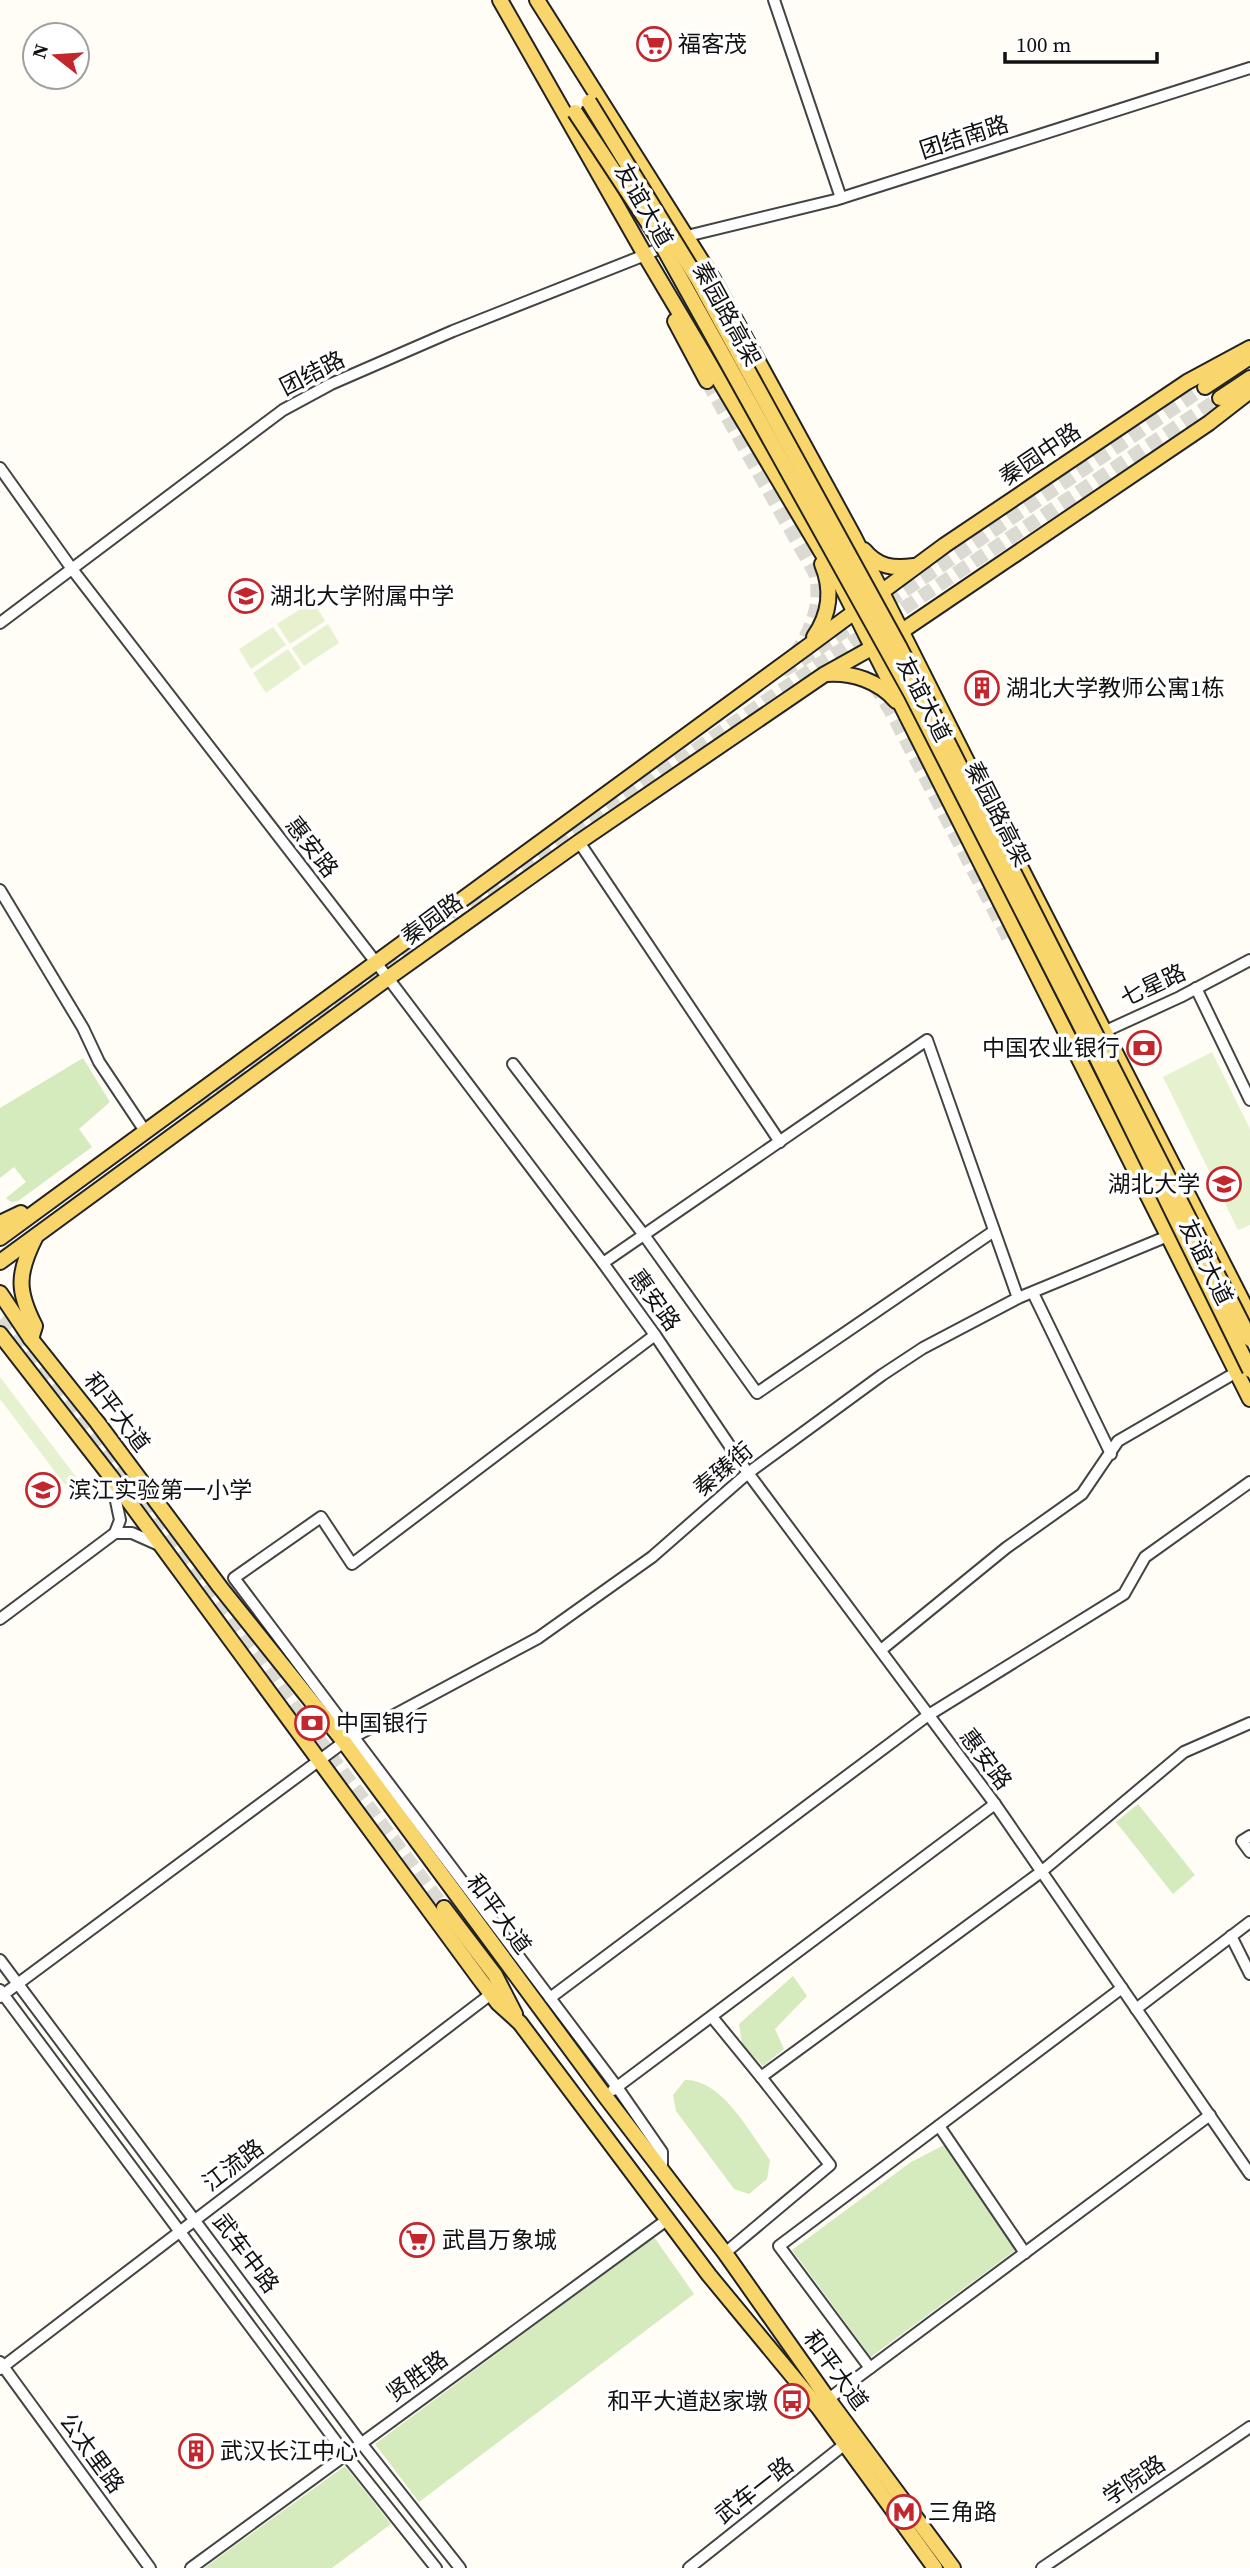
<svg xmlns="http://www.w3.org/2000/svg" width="1250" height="2568" viewBox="0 0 1250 2568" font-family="'Source Serif 4','Noto Sans SC',serif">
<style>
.green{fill:#d5ebbd}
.pitch{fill:#e6f2cf}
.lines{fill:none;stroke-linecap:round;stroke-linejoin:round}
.major-tunnel{stroke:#dbdad3;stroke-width:14;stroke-dasharray:14 7;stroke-linecap:butt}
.minor-casing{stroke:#444;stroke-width:14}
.major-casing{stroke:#222;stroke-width:18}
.minor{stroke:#fff;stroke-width:10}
.major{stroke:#f9d66b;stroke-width:14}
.major-bridge-casing{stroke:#222;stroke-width:18;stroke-linecap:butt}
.major-bridge{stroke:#f9d66b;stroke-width:14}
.labels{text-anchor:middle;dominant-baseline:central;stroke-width:7;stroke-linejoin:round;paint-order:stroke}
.poi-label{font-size:23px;fill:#111;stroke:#fff;text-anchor:start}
.street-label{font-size:23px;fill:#111;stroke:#fff}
</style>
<rect width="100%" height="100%" fill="#fffdf5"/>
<!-- green -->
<g class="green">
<path d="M83,1058L110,1102L79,1129L92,1147L18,1201L11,1202L6,1198L26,1182L14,1167L0,1178V1108Z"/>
<path d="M1138,1804L1195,1875L1173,1894L1116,1822Z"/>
<path d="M793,1976L807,1996L775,2029L784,2049L763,2066L742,2044L739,2024Z"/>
<path d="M685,2080C722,2079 749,2132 770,2160L767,2179L749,2194L734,2189L676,2111L673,2095Z"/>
<path d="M946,2144L1017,2249L871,2357L792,2250L911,2162Z"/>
<path d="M654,2237L694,2294L419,2502L375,2444Z"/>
<path d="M345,2466L391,2524L332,2568H204Z"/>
</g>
<!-- pitch -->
<g class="pitch">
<path d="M313,601L325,621L290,644L277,624Z"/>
<path d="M328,624L339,643L304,666L292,648Z"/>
<path d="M273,627L286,645L251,669L239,649Z"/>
<path d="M288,649L301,668L266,693L253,673Z"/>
<path d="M1212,1052L1250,1129V1225L1238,1230L1163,1077Z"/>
<path d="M0,1377L80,1482L69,1490L0,1399Z"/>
</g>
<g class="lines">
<!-- major-tunnel -->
<g class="major-tunnel">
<path d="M707,381L815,573C823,602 811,633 793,657"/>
<path d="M782,671L800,661L1205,387"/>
<path d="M874,684L892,713L1010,941"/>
<path d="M198,1102L644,785L811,670L1220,398"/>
<path d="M0,1320L18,1336L444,1908"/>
</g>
<!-- minor casing -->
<g class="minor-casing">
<g id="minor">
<path d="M774,0L841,198"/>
<path d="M0,468L72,569L388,978L603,1263L655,1335L748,1473L995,1804L1250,2174"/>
<path d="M0,623L283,410L331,384L453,331L645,255L687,236L835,200L1250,68"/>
<path d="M579,842L780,1142"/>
<path d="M0,890L83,1028L99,1062L145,1131"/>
<path d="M1196,988L1250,1100"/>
<path d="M1073,1046L1180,997L1250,960"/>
<path d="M513,1064L644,1235L757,1393L994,1231"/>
<path d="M603,1263L927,1040L1018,1298"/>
<path d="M1033,1293L1111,1454"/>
<path d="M655,1335L352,1564L321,1517L234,1578L617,2087L662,2152V2170"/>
<path d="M115,1533H132L159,1545"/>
<path d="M0,1619L115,1533L120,1520L112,1482"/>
<path d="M881,1650L1006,1548L1082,1494L1118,1441L1235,1373"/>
<path d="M1250,1836L1242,1841L1250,1852"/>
<path d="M1231,1936L1250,1974"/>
<path d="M0,1960L361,2443L460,2568"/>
<path d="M0,1990L346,2455L436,2568"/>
<path d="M0,1997L344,1742L538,1638L652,1557L748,1473L882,1375L923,1348L1018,1298L1168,1236"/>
<path d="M550,1998L927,1716L1124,1594L1145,1557L1250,1482"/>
<path d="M1136,2009L1250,1922"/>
<path d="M712,2017L761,2077L1041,1872L1184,1752L1250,1723"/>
<path d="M613,2090L995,1804"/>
<path d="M939,2126L1025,2253"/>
<path d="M725,2253L830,2165L761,2077"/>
<path d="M0,2362L150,2568"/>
<path d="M870,2368L779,2246L1122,1988"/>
<path d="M0,2369L491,1994"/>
<path d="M823,2403L1210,2115"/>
<path d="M191,2568L668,2219"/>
<path d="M689,2568L845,2444"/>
<path d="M1042,2568L1250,2427"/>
</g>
</g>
<!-- major casing -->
<g class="major-casing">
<g id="major">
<path d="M500,0L645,255L841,585L1250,1399"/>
<path d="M537,0L713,279L853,535L1005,837L1250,1316"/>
<path d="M675,321L707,381"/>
<path d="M1205,387L1250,357"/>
<path d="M1220,398L1250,378"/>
<path d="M864,550C878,567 893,569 914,566"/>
<path d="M814,637C830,614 833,590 822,564"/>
<path d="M826,674C852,672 879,681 896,701"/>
<path d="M0,1223L21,1213"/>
<path d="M0,1238L807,647L945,545L1187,382L1250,348"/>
<path d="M0,1262L388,978L579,842L825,674L902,631L1209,423L1250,391"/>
<path d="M0,1293L31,1339L97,1422L220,1587L344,1742L605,2096L725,2253L828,2399L953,2568"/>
<path d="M0,1334L111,1477L479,1978L498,2003L520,2023L709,2275L818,2407L935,2568"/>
<path d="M31,1339L35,1326C17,1291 17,1274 35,1238"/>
<path d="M444,1908L495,1975L515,2014"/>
</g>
</g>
<!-- minor -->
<use href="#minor" class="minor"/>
<!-- major -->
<use href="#major" class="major"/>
<!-- major-bridge casing -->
<g class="major-bridge-casing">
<g id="major-bridge">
<path d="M589,102L697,278L899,646L1250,1339"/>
<path d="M575,112L658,238L911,693L1098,1060L1250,1370"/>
</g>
</g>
<!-- major-bridge -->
<use href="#major-bridge" class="major-bridge"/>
</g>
<!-- icons -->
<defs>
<g id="supermarket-ring" transform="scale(1.75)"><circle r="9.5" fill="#fff" stroke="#c4262e" stroke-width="1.5"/><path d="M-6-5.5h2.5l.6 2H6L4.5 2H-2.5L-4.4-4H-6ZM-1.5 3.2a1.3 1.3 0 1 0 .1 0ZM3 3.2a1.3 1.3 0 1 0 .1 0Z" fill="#c4262e"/></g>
<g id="school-ring" transform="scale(1.75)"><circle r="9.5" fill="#fff" stroke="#c4262e" stroke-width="1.5"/><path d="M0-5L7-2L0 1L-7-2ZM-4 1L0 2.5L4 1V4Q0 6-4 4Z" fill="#c4262e"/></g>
<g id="building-ring" transform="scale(1.75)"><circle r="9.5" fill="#fff" stroke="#c4262e" stroke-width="1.5"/><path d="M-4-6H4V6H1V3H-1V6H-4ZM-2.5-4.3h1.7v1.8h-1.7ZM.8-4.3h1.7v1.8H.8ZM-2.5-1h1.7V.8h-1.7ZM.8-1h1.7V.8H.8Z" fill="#c4262e"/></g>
<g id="bank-ring" transform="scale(1.75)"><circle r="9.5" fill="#fff" stroke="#c4262e" stroke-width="1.5"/><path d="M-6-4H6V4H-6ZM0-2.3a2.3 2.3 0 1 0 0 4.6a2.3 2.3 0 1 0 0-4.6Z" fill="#c4262e"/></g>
<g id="university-ring" transform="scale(1.75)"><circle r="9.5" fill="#fff" stroke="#c4262e" stroke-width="1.5"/><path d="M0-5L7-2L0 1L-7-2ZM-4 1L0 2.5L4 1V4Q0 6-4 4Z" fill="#c4262e"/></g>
<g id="bus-ring" transform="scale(1.75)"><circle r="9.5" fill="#fff" stroke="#c4262e" stroke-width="1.5"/><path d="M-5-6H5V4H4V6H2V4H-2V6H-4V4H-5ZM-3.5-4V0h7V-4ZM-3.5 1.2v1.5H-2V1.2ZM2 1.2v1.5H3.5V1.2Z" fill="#c4262e"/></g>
<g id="metro-ring" transform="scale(1.75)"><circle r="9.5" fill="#fff" stroke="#c4262e" stroke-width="1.5"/><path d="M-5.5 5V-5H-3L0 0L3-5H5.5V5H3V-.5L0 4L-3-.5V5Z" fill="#c4262e"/></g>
</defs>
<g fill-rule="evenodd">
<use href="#supermarket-ring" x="654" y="44"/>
<use href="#school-ring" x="246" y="596"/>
<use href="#building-ring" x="982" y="688"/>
<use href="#bank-ring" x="1144" y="1048"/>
<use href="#university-ring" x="1224" y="1184"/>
<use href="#school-ring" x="43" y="1490"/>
<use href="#bank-ring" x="312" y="1723"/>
<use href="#supermarket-ring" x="417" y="2240"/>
<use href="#bus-ring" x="792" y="2401"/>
<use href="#building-ring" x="196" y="2451"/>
<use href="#metro-ring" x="904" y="2512"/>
</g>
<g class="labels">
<!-- poi labels -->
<g class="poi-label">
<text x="678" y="44">福客茂</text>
<text x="270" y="596">湖北大学附属中学</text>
<text x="1006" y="688">湖北大学教师公寓1栋</text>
<text x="1120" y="1048" text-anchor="end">中国农业银行</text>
<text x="1200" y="1184" text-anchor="end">湖北大学</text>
<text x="68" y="1490">滨江实验第一小学</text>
<text x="336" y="1723">中国银行</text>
<text x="442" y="2240">武昌万象城</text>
<text x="768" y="2401" text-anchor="end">和平大道赵家墩</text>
<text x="220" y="2451">武汉长江中心</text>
<text x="928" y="2512">三角路</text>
</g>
<!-- street labels -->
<g class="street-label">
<text transform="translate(964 137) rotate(-18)">团结南路</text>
<text transform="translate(644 205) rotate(60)">友谊大道</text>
<text transform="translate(727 314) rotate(61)">秦园路高架</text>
<text transform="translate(312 373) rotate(-27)">团结路</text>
<text transform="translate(1040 454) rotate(-34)">秦园中路</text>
<text transform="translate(924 699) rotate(63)">友谊大道</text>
<text transform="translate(998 814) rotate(63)">秦园路高架</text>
<text transform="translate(312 847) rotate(52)">惠安路</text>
<text transform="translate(432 919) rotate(-36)">秦园路</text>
<text transform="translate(1153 985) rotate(-25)">七星路</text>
<text transform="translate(1206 1262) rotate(64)">友谊大道</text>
<text transform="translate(655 1300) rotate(54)">惠安路</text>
<text transform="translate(117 1412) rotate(53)">和平大道</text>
<text transform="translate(723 1469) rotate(-40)">秦臻街</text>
<text transform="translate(986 1759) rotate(53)">惠安路</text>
<text transform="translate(499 1914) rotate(54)">和平大道</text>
<text transform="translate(233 2165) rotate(-37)">江流路</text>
<text transform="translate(246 2253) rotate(53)">武车中路</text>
<text transform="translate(836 2370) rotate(54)">和平大道</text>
<text transform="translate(417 2376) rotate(-36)">贤胜路</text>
<text transform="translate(92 2453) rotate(54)">公太里路</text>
<text transform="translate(1134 2480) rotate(-34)">学院路</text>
<text transform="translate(754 2490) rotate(-38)">武车一路</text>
</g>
</g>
<!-- north arrow -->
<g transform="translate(56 56) rotate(287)"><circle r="33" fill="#ffffff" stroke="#a0a0a0" stroke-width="2"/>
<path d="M0-5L12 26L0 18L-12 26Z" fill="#c4262e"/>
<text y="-10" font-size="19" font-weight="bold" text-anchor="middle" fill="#111111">N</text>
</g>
<!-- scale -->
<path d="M1005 52v10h152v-10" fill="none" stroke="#111111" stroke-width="3.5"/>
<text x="1016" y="52" font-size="21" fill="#111111" stroke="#ffffff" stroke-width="5" paint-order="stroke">100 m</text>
</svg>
